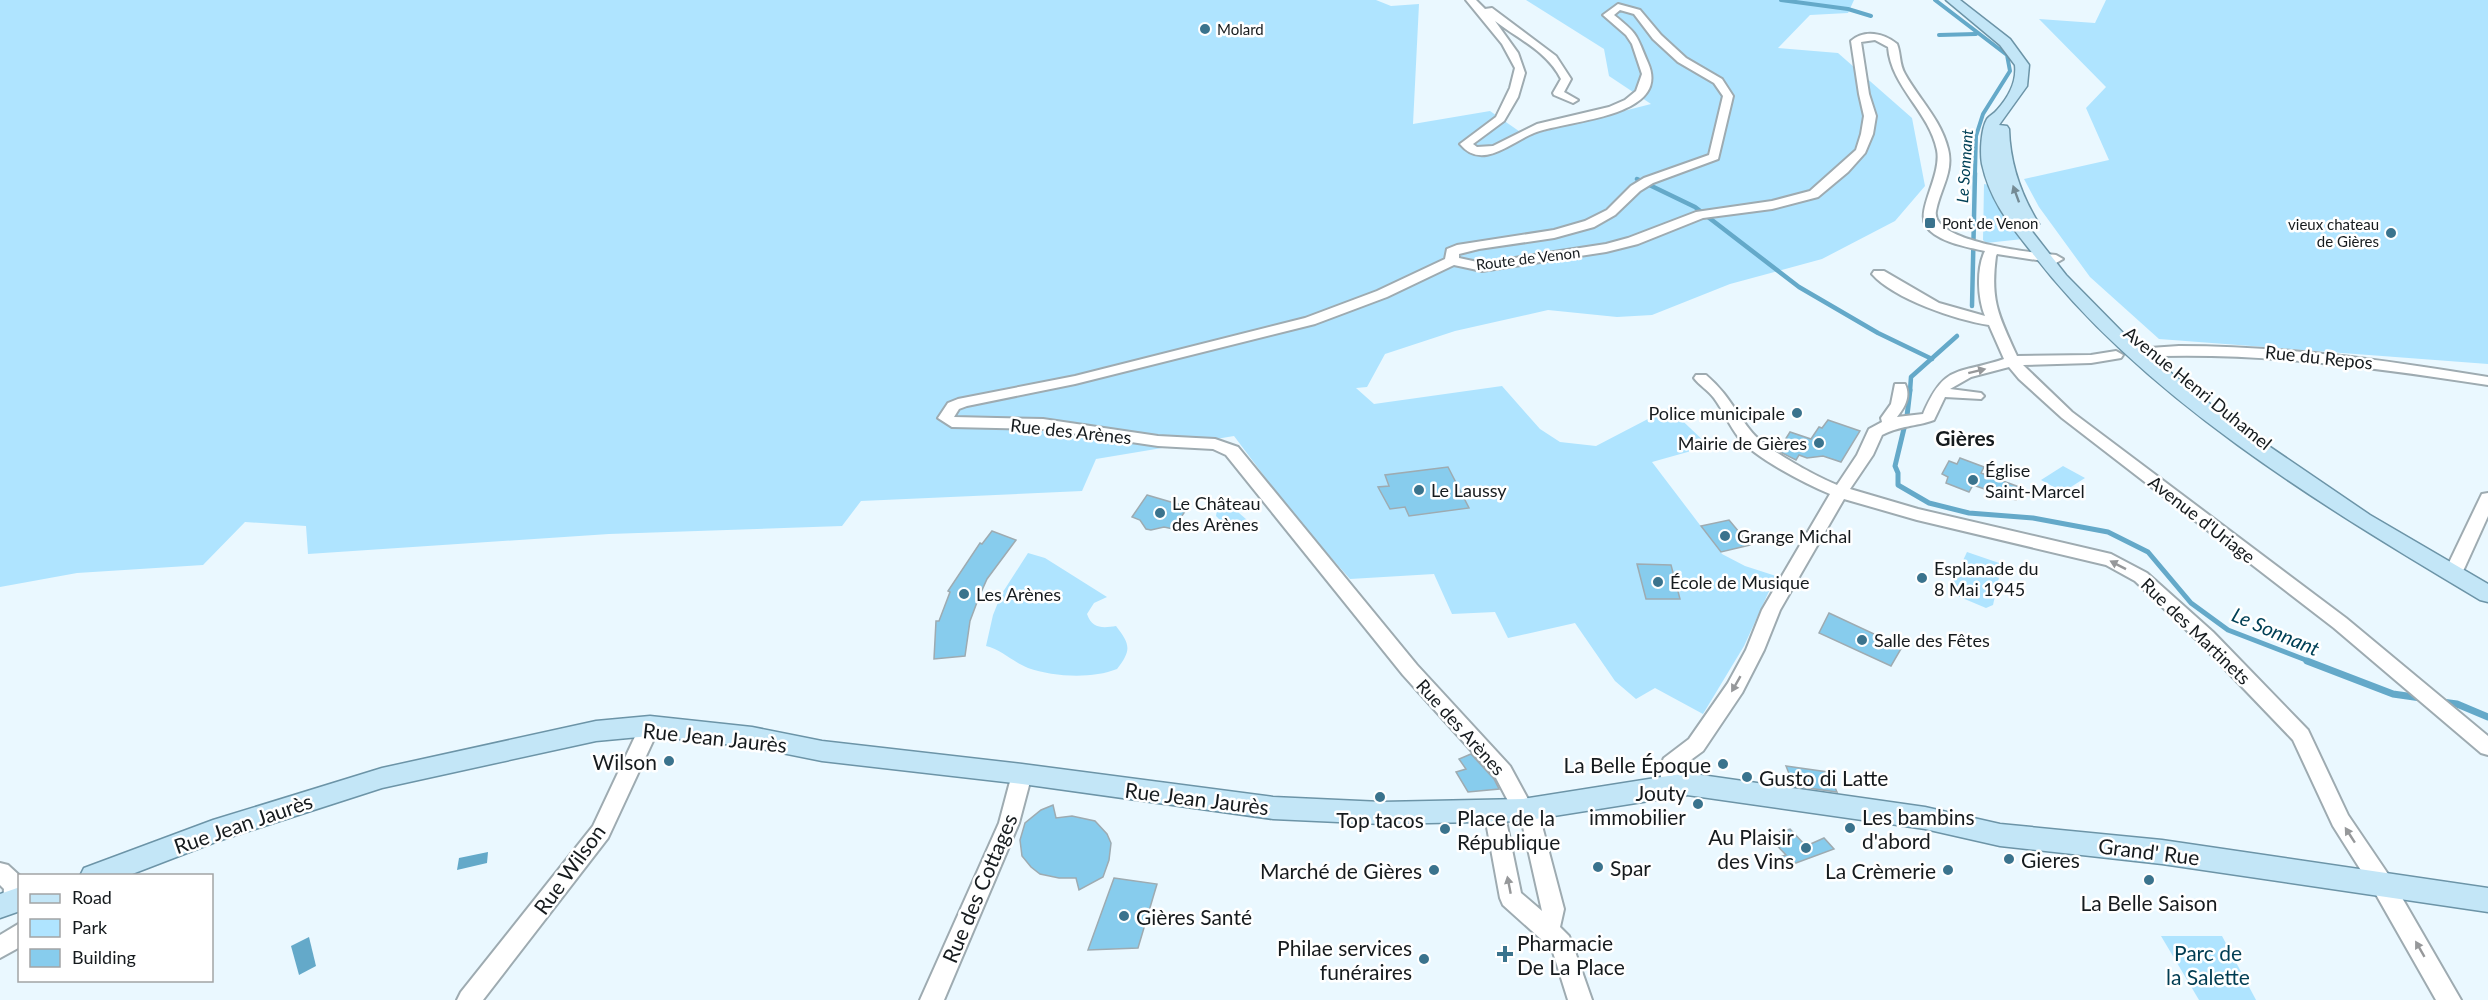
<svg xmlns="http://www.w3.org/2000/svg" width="2488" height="1000" viewBox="0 0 2488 1000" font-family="Lato,sans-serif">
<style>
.green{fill:#afe4ff}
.water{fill:#64a9c9}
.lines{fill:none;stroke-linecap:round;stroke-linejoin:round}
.stream-far3{stroke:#64a9c9;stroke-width:4}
.stream-far2{stroke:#64a9c9;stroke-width:4.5}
.stream-far1{stroke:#64a9c9;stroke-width:5}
.stream{stroke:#64a9c9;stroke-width:7}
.building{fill:#87cced;stroke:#9eabb1;stroke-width:1.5}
.minor-casing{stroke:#9eabb1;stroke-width:4}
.major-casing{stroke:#6c94a7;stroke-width:3}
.minor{fill:#fff;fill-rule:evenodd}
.major{fill:#c3e6f7;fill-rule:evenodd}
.oneway{fill:#758b95}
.oneway2{fill:#96989a}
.poi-dot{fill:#3a738d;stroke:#fff;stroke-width:2}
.labels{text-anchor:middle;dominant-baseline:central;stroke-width:5;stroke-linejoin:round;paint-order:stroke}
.far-poi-label{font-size:15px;fill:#161b1e;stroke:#fff;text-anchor:start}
.far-street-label{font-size:15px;fill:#161b1e;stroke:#fff}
.far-water-label{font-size:16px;font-style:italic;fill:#014056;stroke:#fff}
.street-label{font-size:18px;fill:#161b1e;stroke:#fff}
.poi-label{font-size:18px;fill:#161b1e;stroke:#fff;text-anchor:start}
.water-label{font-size:20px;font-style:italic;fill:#014056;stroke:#fff}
.quarter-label{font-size:21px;font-weight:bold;fill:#161b1e;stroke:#fff}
.near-street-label{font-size:21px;fill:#161b1e;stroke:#fff}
.near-poi-label{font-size:21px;fill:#161b1e;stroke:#fff;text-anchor:end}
.near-park-label{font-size:21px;fill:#003d53;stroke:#fff}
</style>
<rect width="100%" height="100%" fill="#eaf8ff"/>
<!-- green -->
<g class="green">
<path d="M0,0H1376L1391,6L1419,4L1413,124L1490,111L1526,136L1651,104L1609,76L1604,49L1526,0H1854L1848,13L1810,15L1778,48L1838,53L1912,118L1925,186L1895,221L1822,259L1730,284L1652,315L1617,317L1548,310L1455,331L1385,354L1367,387L1356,388L1374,404L1502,386L1540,429L1560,442L1596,446L1669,408L1709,446L1652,462L1722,554L1745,566L1776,576L1744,646L1703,714L1655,688L1636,699L1615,681L1575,623L1508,638L1495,612L1452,614L1434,574L1350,579L1295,517L1234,436L1096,459L1082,491L861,501L842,526L609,534L308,554L306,526L245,522L203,565L77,573L0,587Z"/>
<path d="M2106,0H2488V364L2159,339L2090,277L2039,207L2024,179L2109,160L2086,108L2106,87L2039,19L2095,23Z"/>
<path d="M1984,184L1989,185L1996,203L2023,239L1986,243L1983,240Z"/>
<path d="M2063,466L2085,478L2063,492L2041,480Z"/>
<path d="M1223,506H1231L1247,520L1249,526C1239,530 1223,524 1216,516L1217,510Z"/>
<path d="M1967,552L2002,564L1993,605L1986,608L1948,592Z"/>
<path d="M1028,553L1045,558L1107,597L1094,603L1087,614C1092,629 1103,628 1116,626C1130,644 1132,650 1117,669C1092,679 1054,677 1028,668C1013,662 1002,650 986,646L993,615L1001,595Z"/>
<path d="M2161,936H2222L2256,1000H2199Z"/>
</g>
<!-- water -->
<g class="water">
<path d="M488,852L487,863L457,870L459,858Z"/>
<path d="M309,937L316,966L299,975L291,946Z"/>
</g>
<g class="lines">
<!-- stream-far3 -->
<g class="stream-far3">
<path d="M1781,0L1848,9L1871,16"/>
<path d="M1935,0L2007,55L2010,71L1983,114L1976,136L1975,174"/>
<path d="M1939,35L1976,34"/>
</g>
<!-- stream-far2 -->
<g class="stream-far2">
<path d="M1637,179L1695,207L1799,287L1878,333L1932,359"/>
<path d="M1972,306L1975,173"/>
<path d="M1910,391L1911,377L1957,336"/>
</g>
<!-- stream-far1 -->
<path class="stream-far1" d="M1910,390L1907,416L1895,466L1898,473V485L1929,503L1969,513L2033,518L2108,532L2148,552L2191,603L2228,630L2311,662"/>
<!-- stream -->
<g class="stream">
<path d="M2307,661L2393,694L2421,698"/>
<path d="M2442,702L2457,704L2488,717"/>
</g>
</g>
<!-- building -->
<g class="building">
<path d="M1828,420L1860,431L1841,462L1823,456L1807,458L1799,455L1796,460L1778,451L1790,432L1811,439L1819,427L1822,428Z"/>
<path d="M1960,458L1984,467L1981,473L2022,488L2016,500L1973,485L1969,492L1946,483L1948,477L1942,474L1949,461L1957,464Z"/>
<path d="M1448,467L1469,508L1409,516L1405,507L1390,509L1378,487L1389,486L1385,475Z"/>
<path d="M1147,495L1188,507L1173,529L1164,527L1151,530L1146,529L1140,520L1132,517Z"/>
<path d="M1729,520L1750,545L1721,552L1701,526Z"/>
<path d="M992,531L1016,540L987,579L979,597L970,621L965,656L934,659L936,621H939L950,592L948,591L980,543L982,544Z"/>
<path d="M1637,564L1671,565L1680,599H1646Z"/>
<path d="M1829,613L1902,647L1891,666L1819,633Z"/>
<path d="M1471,754L1494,779L1499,789L1468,792L1456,772L1466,769L1459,759Z"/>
<path d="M1786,766L1828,772L1837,792L1794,786Z"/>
<path d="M1053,805L1056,818L1072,816L1095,821L1107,834L1111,843L1109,860L1103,877L1079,890L1076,878H1059L1040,874L1031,867L1022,856L1020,840L1025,823L1041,810Z"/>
<path d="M1790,829L1806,846L1824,838L1834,849L1785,867L1780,857L1786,855L1768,836Z"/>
<path d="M1114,878L1157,884L1138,948L1088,950Z"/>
</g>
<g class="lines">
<!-- minor casing -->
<g class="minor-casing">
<g id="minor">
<path d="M1466,0H1476L1485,9L1492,8L1556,56L1571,79L1564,92L1578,100L1573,103L1554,95L1553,93L1561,79C1547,51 1518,39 1495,21L1518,53L1525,73L1518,97L1504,121L1473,144L1477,147L1493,146L1537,124L1609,107L1625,100L1636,91L1642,74L1632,44L1626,35L1603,15L1618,4L1640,10L1661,35L1686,58L1722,79L1733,96L1718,159L1653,183L1640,191L1615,215L1594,227L1554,238L1479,249L1459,254V258L1482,263L1606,244L1628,238L1696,212L1772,201L1810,191L1856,150L1861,134L1864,116L1859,94L1851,41C1864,29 1884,33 1897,44C1901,54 1899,64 1905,74C1919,99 1941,120 1948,149C1954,172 1940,189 1936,211C1930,242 2034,253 2056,255L2063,259L2056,263L1997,254L1996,256C1990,302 1999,316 2017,356L2091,355L2116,351L2123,355L2121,358L2091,363L2023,365L2072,412L2346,618L2488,736V755L2481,753L2334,628L2062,418L2019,379L2009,367L1971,377L1950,389L1981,393L1984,396L1981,399L1945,397L1934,420C1914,427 1902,425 1882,435L1873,455L1850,489L1918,509L2111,554L2147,573L2213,632L2308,730L2348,815L2390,877L2461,1000H2436L2374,891L2333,826L2293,740L2199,642L2135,581L2106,565L1917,520L1844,499L1780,610L1764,650L1742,693L1703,751L1681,767V785L1678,791L1671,793L1664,791L1661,785V764L1664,758L1689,739L1728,683L1746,650L1762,610L1830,494C1806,484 1755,458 1739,438C1729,425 1723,410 1714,398C1708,390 1699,385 1694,378L1696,375H1706C1728,394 1733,408 1750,430C1763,448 1815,476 1837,485L1857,455L1869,429L1882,422L1881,418L1891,404L1895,384H1905C1911,396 1905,407 1897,417L1923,414C1945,363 1957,375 2004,359L1989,325C1956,320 1894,299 1872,274L1874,271H1884L1939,303L1985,316C1978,299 1976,269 1985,251C1967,247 1937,242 1926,226C1916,210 1942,175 1937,150C1929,111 1891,87 1888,47L1875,40L1861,42L1869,94L1876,116L1873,134L1865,153L1848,172L1818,197L1772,209L1703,218L1638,244L1606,252L1482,271L1454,265L1387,297L1315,324L1075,384L967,406L959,409L954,417L1043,419L1158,436L1215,439L1238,447L1417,665L1510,766L1529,801L1536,803L1564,909L1560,927L1569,936L1572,943L1592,1000H1568L1552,949L1503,905L1500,898L1484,811L1487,805L1494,802L1501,805L1504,811L1521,893L1542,911L1521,818L1516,816L1496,778L1403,675L1226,455L1213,449L1158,446L1043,429L952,427L938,418L948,403L958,399L1075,376L1305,318L1377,291L1445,259L1447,249L1457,245L1554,230L1585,221L1607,210L1631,186L1644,178L1709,155L1723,96L1714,83L1678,62L1653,39L1634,14L1620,10L1614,15C1639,35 1636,35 1648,63C1672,118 1565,120 1534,133C1511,142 1482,171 1460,144L1496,117L1510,88L1515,68L1502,44Z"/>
<path d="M2179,346C2284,346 2385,360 2488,377V385C2370,367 2254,351 2135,357L2128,353L2135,349Z"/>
<path d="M2488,493V516L2464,569L2461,573H2449L2446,569L2480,498L2482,494Z"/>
<path d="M650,718L657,721L660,726L608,838L483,1000H457L461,992L593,826L640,726L643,721Z"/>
<path d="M1022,766L1029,768L1032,774L1019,823L944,1000H920L999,823L1012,774L1015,768Z"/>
<path d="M0,863L8,865L20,876V909L14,911L6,908L3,901L4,889L0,885Z"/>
<path d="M20,923V947L0,958V935Z"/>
</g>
</g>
<!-- major casing -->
<g class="major-casing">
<g id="major">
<path d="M1946,0H1960L2010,39L2029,65L2027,86L1999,125L2007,126L2009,129C2010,164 2021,195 2039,224L2037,227L2030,229L2066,275L2132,342L2229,419L2370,515L2488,584V602L2480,600C2324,507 2141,397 2030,250C2008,222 1990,200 1982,164C1980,153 1981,129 1987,119C1990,115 1994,114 1997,110C2008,98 2017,82 2015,65L2000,45Z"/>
<path d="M650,716L752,727L822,741L1022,764L1273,797L1382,802L1523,799L1687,773L1925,807L2000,824L2162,840L2488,888V912L2162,864L2000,846L1925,829L1687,795L1523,821L1382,824L1273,819L1022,784L822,761L752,747L650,736L596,741L382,788L218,841L127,876H80L84,868L213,820L382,768L596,721Z"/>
<path d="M20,887V911L0,918V894Z"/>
</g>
</g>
<!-- minor -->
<use href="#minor" class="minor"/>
<!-- major -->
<use href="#major" class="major"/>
</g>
<!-- one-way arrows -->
<defs><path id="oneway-solid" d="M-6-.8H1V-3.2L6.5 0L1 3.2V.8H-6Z" transform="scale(1.5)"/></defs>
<use class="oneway" href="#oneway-solid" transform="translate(2016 194) rotate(-110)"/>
<g class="oneway2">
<use href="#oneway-solid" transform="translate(1977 371) rotate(-14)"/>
<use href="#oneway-solid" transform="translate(2118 565) rotate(-153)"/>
<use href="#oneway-solid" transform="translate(1736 684) rotate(120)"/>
<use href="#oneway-solid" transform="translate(2350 835) rotate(-123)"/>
<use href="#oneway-solid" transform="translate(1509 885) rotate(-101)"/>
<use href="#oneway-solid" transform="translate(2420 949) rotate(-120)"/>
</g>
<!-- markers -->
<g class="poi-dot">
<circle cx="1205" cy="29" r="6"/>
<rect x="1924" y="217" width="12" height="12" rx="3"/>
<circle cx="2391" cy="233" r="6"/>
<circle cx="1797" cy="413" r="6"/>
<circle cx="1819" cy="443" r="6"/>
<circle cx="1973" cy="480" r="6"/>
<circle cx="1419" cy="490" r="6"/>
<circle cx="1160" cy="513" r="6"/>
<circle cx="1725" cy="536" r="6"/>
<circle cx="1922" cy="578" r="6"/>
<circle cx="1658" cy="582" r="6"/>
<circle cx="964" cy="594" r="6"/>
<circle cx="1862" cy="640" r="6"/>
<circle cx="669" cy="761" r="6"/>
<circle cx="1723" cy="764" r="6"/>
<circle cx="1747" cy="777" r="6"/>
<circle cx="1380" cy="797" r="6"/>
<circle cx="1698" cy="804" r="6"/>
<circle cx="1850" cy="828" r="6"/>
<circle cx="1445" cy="829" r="6"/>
<circle cx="1806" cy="848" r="6"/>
<circle cx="2009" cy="859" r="6"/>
<circle cx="1598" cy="867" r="6"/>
<circle cx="1434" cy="870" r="6"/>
<circle cx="1948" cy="870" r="6"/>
<circle cx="2149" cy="880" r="6"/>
<circle cx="1124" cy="916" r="6"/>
<path d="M1502 945h6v6h6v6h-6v6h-6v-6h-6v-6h6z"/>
<circle cx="1424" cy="959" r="6"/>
</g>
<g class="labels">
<!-- far-poi labels -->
<g class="far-poi-label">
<text x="1217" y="29">Molard</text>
<text x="1942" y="223">Pont de Venon</text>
<text x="2379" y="224" text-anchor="end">vieux chateau<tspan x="2379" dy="17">de Gières</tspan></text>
</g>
<!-- far-street labels -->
<g class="far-street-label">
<text transform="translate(1528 258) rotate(-7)">Route de Venon</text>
</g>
<!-- far-water labels -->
<g class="far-water-label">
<text transform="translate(1964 166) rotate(-86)">Le Sonnant</text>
</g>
<!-- street labels -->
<g class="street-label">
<text transform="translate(2319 357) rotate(6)">Rue du Repos</text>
<text transform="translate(2198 388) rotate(39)">Avenue Henri Duhamel</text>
<text transform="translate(1071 431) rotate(6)">Rue des Arènes</text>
<text transform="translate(2202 519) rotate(38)">Avenue d'Uriage</text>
<text transform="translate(2196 631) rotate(44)">Rue des Martinets</text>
<text transform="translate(1461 727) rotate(48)">Rue des Arènes</text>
</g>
<!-- poi labels -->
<g class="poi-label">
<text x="1785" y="413" text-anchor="end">Police municipale</text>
<text x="1807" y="443" text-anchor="end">Mairie de Gières</text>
<text x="1985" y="470">Église<tspan x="1985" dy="21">Saint-Marcel</tspan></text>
<text x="1431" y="490">Le Laussy</text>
<text x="1172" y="503">Le Château<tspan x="1172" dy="21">des Arènes</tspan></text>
<text x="1737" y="536">Grange Michal</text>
<text x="1934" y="568">Esplanade du<tspan x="1934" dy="21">8 Mai 1945</tspan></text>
<text x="1670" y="582">École de Musique</text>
<text x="976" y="594">Les Arènes</text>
<text x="1874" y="640">Salle des Fêtes</text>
</g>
<!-- water labels -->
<g class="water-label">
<text transform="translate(2276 631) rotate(23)">Le Sonnant</text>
</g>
<!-- quarter labels -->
<g class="quarter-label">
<text x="1965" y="437">Gières</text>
</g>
<!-- near-street labels -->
<g class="near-street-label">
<text transform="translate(715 737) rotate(6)">Rue Jean Jaurès</text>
<text transform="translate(1197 798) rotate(7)">Rue Jean Jaurès</text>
<text transform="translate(243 823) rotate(-19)">Rue Jean Jaurès</text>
<text transform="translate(2149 851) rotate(7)">Grand' Rue</text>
<text transform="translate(569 869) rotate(-54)">Rue Wilson</text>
<text transform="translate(979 888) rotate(-67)">Rue des Cottages</text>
</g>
<!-- near-poi labels -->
<g class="near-poi-label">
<text x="657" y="761">Wilson</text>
<text x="1711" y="764">La Belle Époque</text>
<text x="1759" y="777" text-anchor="start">Gusto di Latte</text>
<text x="1686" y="792">Jouty<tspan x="1686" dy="24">immobilier</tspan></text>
<text x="1862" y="816" text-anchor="start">Les bambins<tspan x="1862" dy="24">d'abord</tspan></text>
<text x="1457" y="817" text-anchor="start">Place de la<tspan x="1457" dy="24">République</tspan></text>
<text x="1380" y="819" text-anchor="middle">Top tacos</text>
<text x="1794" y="836">Au Plaisir<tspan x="1794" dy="24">des Vins</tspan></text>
<text x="2021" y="859" text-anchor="start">Gieres</text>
<text x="1610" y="867" text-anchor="start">Spar</text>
<text x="1422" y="870">Marché de Gières</text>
<text x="1936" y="870">La Crèmerie</text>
<text x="2149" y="902" text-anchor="middle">La Belle Saison</text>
<text x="1136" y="916" text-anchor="start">Gières Santé</text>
<text x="1517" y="942" text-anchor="start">Pharmacie<tspan x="1517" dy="24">De La Place</tspan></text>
<text x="1412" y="947">Philae services<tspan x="1412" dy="24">funéraires</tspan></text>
</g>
<!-- near-park labels -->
<g class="near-park-label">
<text x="2208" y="952">Parc de<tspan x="2208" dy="24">la Salette</tspan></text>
</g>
</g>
<!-- legend -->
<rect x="18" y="874" width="195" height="108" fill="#ffffff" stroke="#a2a4a5" stroke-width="1.5"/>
<rect x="30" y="894" width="30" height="9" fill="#c3e6f7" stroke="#a2a4a5" stroke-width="1.5"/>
<text x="72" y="904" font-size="18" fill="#161b1e">Road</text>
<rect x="30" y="919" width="30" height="18" fill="#afe4ff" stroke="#a2a4a5" stroke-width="1.5"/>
<text x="72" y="934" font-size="18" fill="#161b1e">Park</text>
<rect x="30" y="949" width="30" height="18" fill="#87cced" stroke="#a2a4a5" stroke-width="1.5"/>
<text x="72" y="964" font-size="18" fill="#161b1e">Building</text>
</svg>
